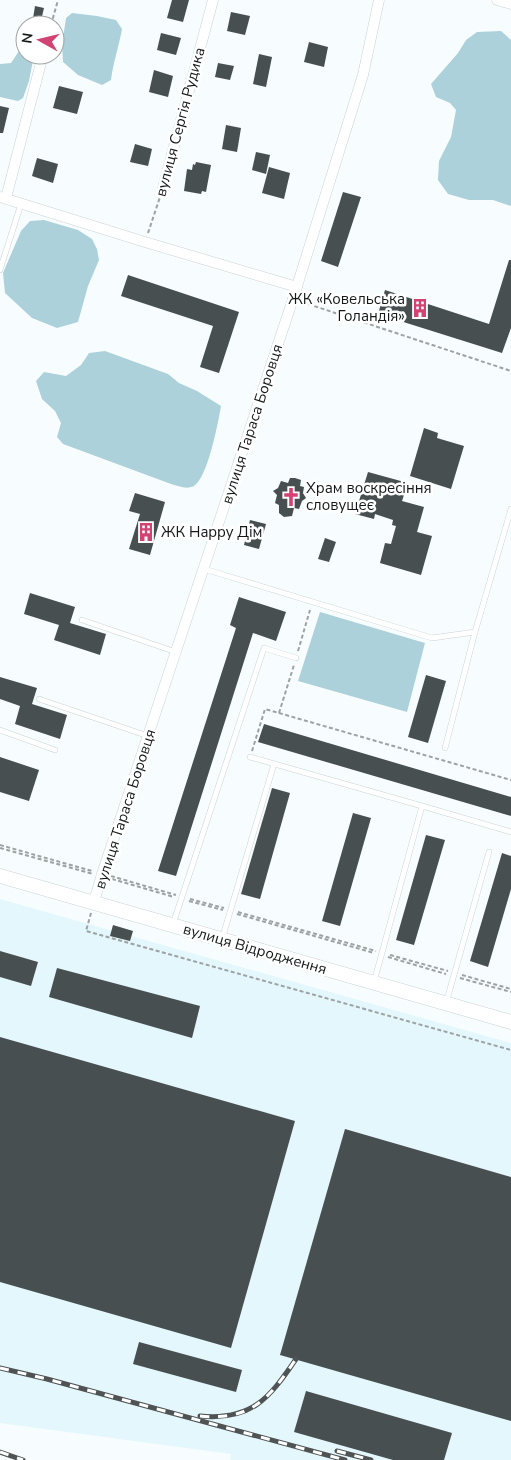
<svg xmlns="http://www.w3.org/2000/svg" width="511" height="1460" viewBox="0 0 511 1460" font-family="'Nunito Sans',sans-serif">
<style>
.built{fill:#e4f7fc}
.green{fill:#add1da}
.building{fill:#484f51}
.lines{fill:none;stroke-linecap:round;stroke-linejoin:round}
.lane-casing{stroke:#cad3d5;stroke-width:6}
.street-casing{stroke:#cad3d5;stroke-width:11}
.secondary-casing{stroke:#cad3d5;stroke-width:15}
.path{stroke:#9da2a3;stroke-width:2;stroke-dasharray:4 2.5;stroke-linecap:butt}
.lane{stroke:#fff;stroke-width:5}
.street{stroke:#fff;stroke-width:10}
.secondary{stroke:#fff;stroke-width:14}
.rail-casing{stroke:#4f5354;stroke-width:5}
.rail{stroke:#fff;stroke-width:3;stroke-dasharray:9;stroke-linecap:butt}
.labels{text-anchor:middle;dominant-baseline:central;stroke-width:5;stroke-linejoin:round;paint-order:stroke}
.street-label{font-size:15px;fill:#151819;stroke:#fff}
.poi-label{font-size:15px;fill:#151819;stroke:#fff;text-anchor:start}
</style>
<rect width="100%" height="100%" fill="#f7fdfe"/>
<!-- built -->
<path class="built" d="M0,899L511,1043V1460H230L231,1454L0,1423Z"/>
<!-- green -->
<g class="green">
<path d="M72,13L97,16L116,20L122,29C119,46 113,63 111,80L102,85L78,75L63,62L62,45L66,18Z"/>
<path d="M501,31L511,40V206L493,200H469L448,194L438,180L439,161L451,137L456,110L450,103L436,97L431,84L458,53L466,40L477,32Z"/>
<path d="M25,42V55H34L29,81L23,98L18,101L0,97V64L11,63Z"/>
<path d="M44,220L78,230L92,239L97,249L99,260L88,286L78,322L57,328L32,318L5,293L3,273L21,231L30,221Z"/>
<path d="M105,351L168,374L179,383L197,391L221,406C218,423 208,477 194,486C186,490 179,486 171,484L63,444L57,437L61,423L55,411L42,399L36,381L44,372L66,376L81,365L89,353Z"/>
<path d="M320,612L425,643L407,712L298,681Z"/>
</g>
<!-- building -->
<g class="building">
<path d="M172,0H189L183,22L167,18Z"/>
<path d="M35,6L44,8L40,25H32Z"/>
<path d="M231,12L250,16L245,35L227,31Z"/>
<path d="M161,33L181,38L176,55L157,50Z"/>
<path d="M309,42L328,47L324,67L304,62Z"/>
<path d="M259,54L272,57L266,87L253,84Z"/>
<path d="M218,63L234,66L230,80L215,77Z"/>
<path d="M154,70L173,76L168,97L149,92Z"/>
<path d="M59,86L83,92L77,114L53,108Z"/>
<path d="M0,106L9,108L3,133H0Z"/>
<path d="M226,125L241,128L237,152L222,149Z"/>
<path d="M135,144L152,149L148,166L130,162Z"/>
<path d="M256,152L270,155L266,174L252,170Z"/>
<path d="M37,158L58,164L53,183L32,176Z"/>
<path d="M196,162L211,165L206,192L202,191L201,194L184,191L187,169L192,170L193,164L195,165Z"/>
<path d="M269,167L290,173L284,199L262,193Z"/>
<path d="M343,192L361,197L338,267L321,261Z"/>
<path d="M509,260H511V328L502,353L378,314L385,290L489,324Z"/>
<path d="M128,275L239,312L219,373L200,367L213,326L121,296Z"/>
<path d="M424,428L438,433L437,438L464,446L451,489L410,476Z"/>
<path d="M368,472L408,483L402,501L424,507L417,532L432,536L421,575L380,563L385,543L391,544L396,526L392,525L393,520L375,514L374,519L355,514Z"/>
<path d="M290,478H295L301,480L300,486L304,487L303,493L306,498L302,501L299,509L294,508L292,516L284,517L279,513V505L275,503L277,495L273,491L278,488L281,481L288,483Z"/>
<path d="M135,493L165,502L150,555L129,549L140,514L129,511Z"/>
<path d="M250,520L266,524L259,549L244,545Z"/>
<path d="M325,538L336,542L329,562L318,559Z"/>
<path d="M30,593L75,607L70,623L106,634L100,655L54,640L59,625L24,614Z"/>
<path d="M239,597L286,612L276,641L253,633L176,876L158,871L236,628L230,625Z"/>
<path d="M426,675L446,681L428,743L408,737Z"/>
<path d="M0,677L37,688L32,704L67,715L60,739L15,724L20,706L0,699Z"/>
<path d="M264,724L511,797V816L258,742Z"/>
<path d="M0,757L39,770L29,801L0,792Z"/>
<path d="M272,788L290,793L260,899L241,894Z"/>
<path d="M353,813L371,818L340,926L322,921Z"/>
<path d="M426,835L445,840L414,945L396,940Z"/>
<path d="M502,853L511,856V889L488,967L470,961Z"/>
<path d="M113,925L133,931L130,941L110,936Z"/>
<path d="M0,951L38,962L31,986L0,977Z"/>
<path d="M57,968L200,1006L192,1038L49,997Z"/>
<path d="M0,1037L295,1121L231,1348L0,1282Z"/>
<path d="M345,1129L511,1177V1421L280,1355Z"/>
<path d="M139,1342L242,1370L236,1392L133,1364Z"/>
<path d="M306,1391L452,1433L444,1460H393L294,1432Z"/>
</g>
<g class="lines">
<!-- lane casing -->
<g class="lane-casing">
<g id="lane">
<path d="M0,270L21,204"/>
<path d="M204,569L432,638L475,632"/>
<path d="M82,620L176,652"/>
<path d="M39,699L148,736"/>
<path d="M0,730L55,750"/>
<path d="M445,748L475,632L511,509"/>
<path d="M250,757L422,806"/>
<path d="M173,924L264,648L296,658"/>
<path d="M222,939L274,764"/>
<path d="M374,982L422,806L511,832"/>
<path d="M446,1003L489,852"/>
</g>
</g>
<!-- street casing -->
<g class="street-casing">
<g id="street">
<path d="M497,0L511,4"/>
<path d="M163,188L213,0"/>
<path d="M0,197L145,242L297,287"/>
<path d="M6,198L43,55"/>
<path d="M94,902L102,874L293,299L363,75L379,0"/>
</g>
</g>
<!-- secondary casing -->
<g class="secondary-casing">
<path id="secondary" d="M0,876L511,1022"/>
</g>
<!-- path -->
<g class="path">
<path d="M51,25L58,0"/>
<path d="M148,233L160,197"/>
<path d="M302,302L511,371"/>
<path d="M298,651L310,610"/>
<path d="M279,713L294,665"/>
<path d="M252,751L265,709L511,780"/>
<path d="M0,845L92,871"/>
<path d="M0,848L93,874"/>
<path d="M111,876L176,895"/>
<path d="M112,879L174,897"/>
<path d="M190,899L224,908"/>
<path d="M189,901L223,910"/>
<path d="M238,912L376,951"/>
<path d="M91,913L86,931L511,1050"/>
<path d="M237,914L374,953"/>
<path d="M390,955L448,971"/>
<path d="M388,957L446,974"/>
<path d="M462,975L511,989"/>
<path d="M460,978L511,992"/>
</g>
<!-- lane -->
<use href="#lane" class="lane"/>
<!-- street -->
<use href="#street" class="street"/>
<!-- secondary -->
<use href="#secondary" class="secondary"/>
<!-- rail casing -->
<g class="rail-casing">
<g id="rail">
<path d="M0,1368L47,1379L345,1460"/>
<path d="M200,1416C251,1421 269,1399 296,1359"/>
<path d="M337,1451L371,1460"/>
<path d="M0,1452L23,1460"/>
</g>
</g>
<!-- rail -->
<use href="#rail" class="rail"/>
</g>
<!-- icons -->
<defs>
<g id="building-bare" transform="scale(1.5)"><path d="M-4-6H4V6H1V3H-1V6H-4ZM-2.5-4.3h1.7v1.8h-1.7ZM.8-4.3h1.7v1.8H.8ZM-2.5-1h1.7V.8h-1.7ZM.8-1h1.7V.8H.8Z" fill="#d04372" stroke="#fff" stroke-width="2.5" paint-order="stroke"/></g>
<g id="church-bare" transform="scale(1.5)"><path d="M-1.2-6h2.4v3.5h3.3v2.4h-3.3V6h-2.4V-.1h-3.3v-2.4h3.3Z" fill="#d04372" stroke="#fff" stroke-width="2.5" paint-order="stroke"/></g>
</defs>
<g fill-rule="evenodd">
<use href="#building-bare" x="420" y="308"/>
<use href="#church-bare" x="291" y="497"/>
<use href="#building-bare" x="146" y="532"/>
</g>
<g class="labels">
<!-- street labels -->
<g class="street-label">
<text transform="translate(180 122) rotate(-75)">вулиця Сергія Рудика</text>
<text transform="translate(252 424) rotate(-72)">вулиця Тараса Боровця</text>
<text transform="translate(125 809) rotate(-72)">вулиця Тараса Боровця</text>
<text transform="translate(255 949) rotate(16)">вулиця Відродження</text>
</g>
<!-- poi labels -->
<g class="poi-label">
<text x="405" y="299" text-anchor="end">ЖК «Ковельська<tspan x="405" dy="17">Голандія»</tspan></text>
<text x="306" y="488">Храм воскресіння<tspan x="306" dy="17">словущеє</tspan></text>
<text x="161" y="532">ЖК Happy Дім</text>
</g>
</g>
<!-- north arrow -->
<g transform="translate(40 40) rotate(278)"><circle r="24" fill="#ffffff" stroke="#a1a3a3"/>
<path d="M0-4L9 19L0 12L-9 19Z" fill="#d04372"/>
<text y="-8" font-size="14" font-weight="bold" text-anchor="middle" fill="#151819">N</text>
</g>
</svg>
